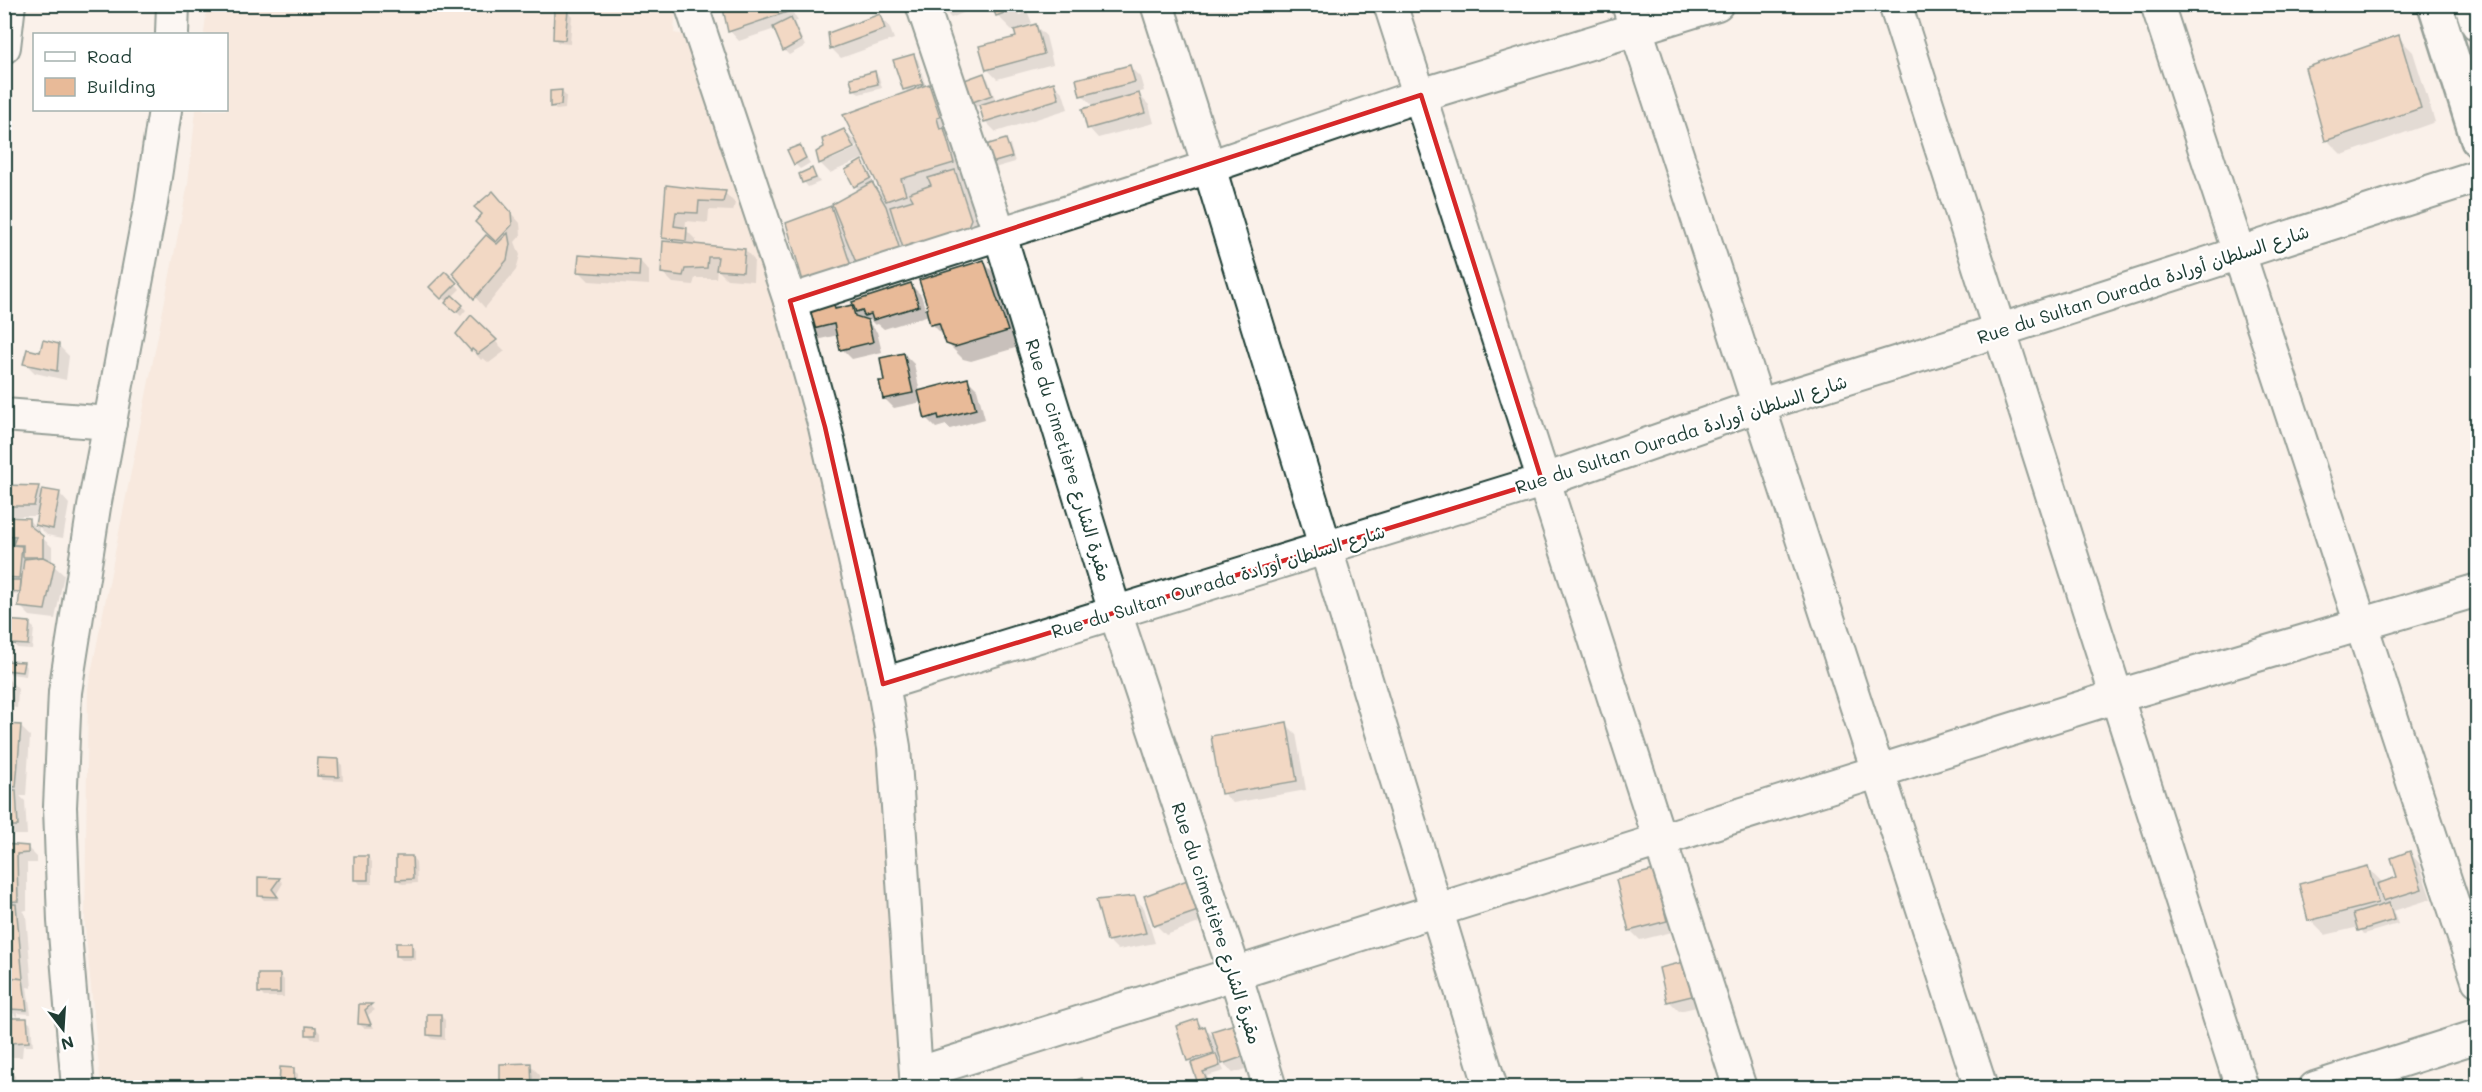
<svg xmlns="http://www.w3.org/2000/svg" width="2482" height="1092" viewBox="0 0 2482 1092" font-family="Mali,'Playpen Sans Arabic',sans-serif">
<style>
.built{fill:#f5e0d1}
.shadow{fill:#0003}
.building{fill:#e8ba98;stroke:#1f3d34;stroke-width:1.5}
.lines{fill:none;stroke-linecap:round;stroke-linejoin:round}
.minor-casing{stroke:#1f3d34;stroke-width:36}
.major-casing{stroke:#1f3d34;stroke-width:38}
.minor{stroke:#fff;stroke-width:32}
.major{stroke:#fff;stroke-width:33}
.marked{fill:none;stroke:#d62828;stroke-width:4.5;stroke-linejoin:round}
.labels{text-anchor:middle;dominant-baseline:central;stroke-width:4.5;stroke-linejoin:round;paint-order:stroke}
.street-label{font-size:18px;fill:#1f3d34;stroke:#fff}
</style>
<rect width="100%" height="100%" fill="#faf1ea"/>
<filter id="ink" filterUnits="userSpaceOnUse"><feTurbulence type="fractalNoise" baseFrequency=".0167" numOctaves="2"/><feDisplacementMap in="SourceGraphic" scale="12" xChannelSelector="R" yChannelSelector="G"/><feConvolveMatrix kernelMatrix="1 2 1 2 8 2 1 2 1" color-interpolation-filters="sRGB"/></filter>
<g filter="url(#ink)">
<!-- built -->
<path class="built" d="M207,5H676L674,33L706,39L883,698L914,1087L101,1088L85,926L88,689L188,184L196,110H226V34H204Z"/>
<!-- shadow -->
<g class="shadow">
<path d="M723,4H787L798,21L794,22L805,46L789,55L784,50L775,29L739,41L730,31Z"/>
<path d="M813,4L818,5L851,4L823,14Z"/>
<path d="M938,4H968L970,10L951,18Z"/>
<path d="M993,4L1003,12V15L1017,10L1019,15L1022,14L1020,9L1025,6L1032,23L1017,29V31L1036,26L1046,36L1053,64L997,79L987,69L1018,38L1015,30L1013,31L998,16Z"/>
<path d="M567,11L572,16L570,44L559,43L554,39Z"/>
<path d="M879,16L889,26L894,39L841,58L832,49L830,34Z"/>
<path d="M2398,37L2413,52L2435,122L2342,155L2327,140Z"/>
<path d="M913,55L918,60L926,87L929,86L944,101L968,178L963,180L969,187L985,235L819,295L831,208L838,215L859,191L847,170L861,162L874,183L872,184L885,197L866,157L830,173L821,164L817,153L844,130L858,145L833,156V159L862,146L909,93L905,89Z"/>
<path d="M1130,67L1140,77L1144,91L1137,93L1149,105L1154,123L1098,138L1089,128L1094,107L1082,95Z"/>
<path d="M875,73L879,77L882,88L859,94L854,89Z"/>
<path d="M983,75L988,79L996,101L1053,83L1063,93L1068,109L996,132L986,122L981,105L975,107L971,102Z"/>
<path d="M561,91L566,96L565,109L556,110L551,106Z"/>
<path d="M1006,141L1010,145L1015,162L994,168L990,164Z"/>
<path d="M799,147L810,163L800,169L795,164Z"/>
<path d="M812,170L820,182L808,187L804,182Z"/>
<path d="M667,186L725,193L735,203L733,211L709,210L708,223L686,221L685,229L696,240V246L745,250L754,260L753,281L727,279L717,269L716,278H695L693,285L673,283L663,273L670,243L664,237Z"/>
<path d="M502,203L520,223L521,235L515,242L520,255L516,270L485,308L454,273L499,244L477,222L484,214Z"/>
<path d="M640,261L649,271V285L589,281L579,271Z"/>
<path d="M983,262L998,277L1022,346L971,361L963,359L947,343L946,338L932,324L929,315L884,329L878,324L875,325L870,320L867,321L877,332L882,352L852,359L842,349L838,335L816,340L806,330L832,301L840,309L851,307L857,313L854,303L911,285L921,295L926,311L930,309Z"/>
<path d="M445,273L460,289L452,297L466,310L461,316L431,287Z"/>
<path d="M471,317L505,351L489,363L483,358L481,360L458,334Z"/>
<path d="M59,346L69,356L66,380L35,373L25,363Z"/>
<path d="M904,354L914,364L920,392L967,379L977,389L985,419L950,429L946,425L936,428L926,418L922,402L894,408L884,398L886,382Z"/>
<path d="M4,487H38L43,493L60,494L69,504L63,538L47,535L39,527L38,534L52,547V564L64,575L55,619L30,616L20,606L21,595L4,594V519L29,520L36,528L39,516H4Z"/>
<path d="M4,622L29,624L34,628L32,649L17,648L13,643V636H4Z"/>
<path d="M23,663L27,668L26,676L11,674L4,668V665L7,668Z"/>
<path d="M4,678L8,679L18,689L17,708L4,706Z"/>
<path d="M1286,724L1296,734L1306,790L1233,803L1223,793Z"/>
<path d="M4,725L20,726L30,736L26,796H20L25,801L27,835H4Z"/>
<path d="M337,761L342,765L343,781L323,780L318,775Z"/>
<path d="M4,846L27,847L37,857V863H27V910L22,911L26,915L32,988L27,987L31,1014L17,1013V1017L4,1004L10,967L4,962Z"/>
<path d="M2410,853L2419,863L2431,899L2393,911L2398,924L2364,934L2359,927L2325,935L2310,920L2368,868L2383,883L2399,878Z"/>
<path d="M368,857L372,862V884H360L356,879Z"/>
<path d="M412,857L416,862L417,883L402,884L397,879Z"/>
<path d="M1653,872L1676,931L1640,940L1630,930Z"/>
<path d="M279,879L283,883L276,895L280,900H264L259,895Z"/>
<path d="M1189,881L1207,920L1166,935L1156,925Z"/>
<path d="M1134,897L1144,908L1155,943L1118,950L1108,940Z"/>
<path d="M411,945L416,949V960H402L397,956Z"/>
<path d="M1684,964L1701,1006L1679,1011L1669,1001Z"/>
<path d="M280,975L284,980V997H264L259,992Z"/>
<path d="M360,1006H371L375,1010L368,1015L374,1028H364L359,1024Z"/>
<path d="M4,1008L21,1024L26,1020L31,1024L33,1046H23L22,1057H4Z"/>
<path d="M441,1016L445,1020V1040L433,1039L428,1035Z"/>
<path d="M1197,1021L1216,1039L1234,1026L1254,1066L1233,1073L1219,1059L1224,1071L1207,1076L1209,1083L1203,1085L1189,1060Z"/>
<path d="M316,1028L320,1033V1039H312L308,1035Z"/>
<path d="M530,1065L540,1075L541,1088H502Z"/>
<path d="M4,1066L15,1076V1088H4Z"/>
<path d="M293,1070L298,1074V1088H281Z"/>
</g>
<!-- building -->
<g class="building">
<path d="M722,4H785L790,11L728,32Z"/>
<path d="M991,4H1016L1018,8L996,16Z"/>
<path d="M554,9L568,10L565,40L553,39Z"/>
<path d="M880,14L885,29L830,49L828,33Z"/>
<path d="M791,18L801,41L783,51L773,27Z"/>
<path d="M1036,24L1044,54L986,70L979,46L1016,37L1014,30Z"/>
<path d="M2399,35L2421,108L2325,141L2305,68Z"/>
<path d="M914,54L923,84L903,90L893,60Z"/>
<path d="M1130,65L1135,82L1080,96L1076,79Z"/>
<path d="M875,71L878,84L853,90L850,78Z"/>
<path d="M984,73L992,95L970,103L962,81Z"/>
<path d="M1054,82L1059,99L984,122L979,105Z"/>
<path d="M929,84L940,117L937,118L940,129L944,128L954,163L901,179L906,194L886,201L843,115Z"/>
<path d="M562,90L561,105L550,107V91Z"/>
<path d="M1139,93L1145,113L1087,129L1082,109Z"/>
<path d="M844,129L854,148L819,164L816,152L824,147L822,139Z"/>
<path d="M1006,139L1012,157L988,164L982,146Z"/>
<path d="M800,145L806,158L794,165L787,150Z"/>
<path d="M862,160L871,178L854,187L845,170Z"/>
<path d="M812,168L816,178L802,183L799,174Z"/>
<path d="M955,170L971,219L966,231L904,251L890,207L913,200L909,193L931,185L928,178Z"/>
<path d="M872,182L886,206L900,250L857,265L832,204Z"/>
<path d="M666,185L699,189L726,191L723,202L699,201L698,213L676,212L674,226L687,228L686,241L662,238Z"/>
<path d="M493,191L511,212L512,225L496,242L475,222L482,214L474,207Z"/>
<path d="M831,206L852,269L803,281L786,223Z"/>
<path d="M508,233L510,244L507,260L474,299L452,273L486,235L497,244Z"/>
<path d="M663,241L745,249L743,272L716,270L718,257H708L707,268L685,269L683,276L661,273Z"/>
<path d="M579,255L640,260L639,276L577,272Z"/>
<path d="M984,260L1008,331L955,347L946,344L939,323L930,325L926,309L928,308L919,280Z"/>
<path d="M445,271L457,283L441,299L429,287Z"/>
<path d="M911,283L919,306L873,320L871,314L864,316L862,310L856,312L852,302Z"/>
<path d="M452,295L463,305L456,312L445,303Z"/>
<path d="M833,300L835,309L852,305L855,316L868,320L873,342L840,350L834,324L805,331L799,308Z"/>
<path d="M471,315L497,340L478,354L472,349L471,351L456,334Z"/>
<path d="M43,340L59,344L57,371L23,364L27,349L40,352Z"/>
<path d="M904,353L913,393L883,399L879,381H884L880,358Z"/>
<path d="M968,378L976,409L939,419L938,415L925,419L918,391Z"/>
<path d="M4,485L39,486L34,506H4Z"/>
<path d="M42,489L60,492L53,529L35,525Z"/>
<path d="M4,517L29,518V525L43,536V557H23V545H13L16,536L4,535Z"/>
<path d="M4,536L13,537V545L22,546L19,578L4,577Z"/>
<path d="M43,557L55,563L45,610L18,607L24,559Z"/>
<path d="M4,580H21L20,592L4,591Z"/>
<path d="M4,620L30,622L28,645L11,644L12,633L4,632Z"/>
<path d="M6,661L24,662L22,672L5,670Z"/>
<path d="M1287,722L1297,781L1221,794L1211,736Z"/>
<path d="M4,724L21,725L16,787L4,786Z"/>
<path d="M318,758L338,759L339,777L317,776Z"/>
<path d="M4,790H16L18,826H4Z"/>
<path d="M4,844L28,846V853L17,854L18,901L4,902Z"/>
<path d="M2410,851L2422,889L2383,901L2377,884L2397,877L2391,858Z"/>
<rect x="354" y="856" width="14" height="24"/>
<path d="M396,856H412L413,879L396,880Z"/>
<path d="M2368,866L2378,903L2308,921L2299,884Z"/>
<path d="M1654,870L1667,921L1629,931L1616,880Z"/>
<path d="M258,877L280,878L272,889L278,897L258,896Z"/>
<path d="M1190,879L1198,911L1154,926L1144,896Z"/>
<path d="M1135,896L1146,933L1107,941L1096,900Z"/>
<path d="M2389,903L2394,920L2358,931L2353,914Z"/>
<path d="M4,904H16L23,979L8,977L9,961L4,962Z"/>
<rect x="396" y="943" width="16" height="13"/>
<path d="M1684,962L1692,996L1667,1002L1659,968Z"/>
<rect x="258" y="974" width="22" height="19"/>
<rect x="4" y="977" width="4" height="32"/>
<path d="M8,977L23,979L27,1010L8,1009Z"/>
<path d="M359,1004H372L365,1010L371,1025L358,1024Z"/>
<path d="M427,1014H441V1036L427,1035Z"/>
<path d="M4,1018H9L8,1043H4Z"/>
<path d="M9,1018H27L29,1042L8,1043Z"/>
<path d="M1197,1019L1200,1028L1205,1026L1214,1053L1187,1061L1176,1026Z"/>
<path d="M1235,1024L1245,1056L1222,1064L1212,1031Z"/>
<path d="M306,1026L316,1027V1035H306Z"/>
<path d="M1216,1054L1220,1066L1203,1072L1206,1078L1197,1081L1191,1063Z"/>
<path d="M531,1063L532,1088H500V1064Z"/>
<path d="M280,1067L294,1068V1088H279Z"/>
<path d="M1082,1078L1085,1088H1052Z"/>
<path d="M121,1082L153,1086V1088H121Z"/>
</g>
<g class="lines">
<!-- minor casing -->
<g class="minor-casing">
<g id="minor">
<path d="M691,4L790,301L825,427L883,684L894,747L916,1074L919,1088"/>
<path d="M922,4L1000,235L1115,612L1235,973L1270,1088"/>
<path d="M1157,4L1209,167L1491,1088"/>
<path d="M1390,4L1740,1088"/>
<path d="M1628,4L1981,1088"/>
<path d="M1895,4L2242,1088"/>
<path d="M2157,4L2478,980"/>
<path d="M172,34L173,4"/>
<path d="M4,47L9,4"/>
<path d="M790,301L1209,167L1421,95L1717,4"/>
<path d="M4,415L110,423"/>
<path d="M883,684L1542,481L1757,406L1998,331L2478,176"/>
<path d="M916,1074L2118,696L2478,590"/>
<path d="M78,1088L64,921L60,807L65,692L94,507L151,203L165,110"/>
<path d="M2315,1088L2478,1036"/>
</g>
</g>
<!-- major casing -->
<g class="major-casing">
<g id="major">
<path d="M2435,4L2478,140"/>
<path d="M2471,4L2478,24"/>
</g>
</g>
<!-- minor -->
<use href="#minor" class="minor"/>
<!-- major -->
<use href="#major" class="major"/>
</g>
</g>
<!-- marked area -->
<path d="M0 0H2482V1092H0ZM1421,95L1542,481L883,684L825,427L790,301Z" fill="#faf1ea" fill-opacity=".55" fill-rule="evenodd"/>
<path class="marked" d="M1421,95L1542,481L883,684L825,427L790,301Z"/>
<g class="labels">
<!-- street labels -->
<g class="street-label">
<text transform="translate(2143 284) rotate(-18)">Rue du Sultan Ourada شارع السلطان أورادة</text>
<text transform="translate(1681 434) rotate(-18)">Rue du Sultan Ourada شارع السلطان أورادة</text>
<text transform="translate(1069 460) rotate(73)">Rue du cimetière مقبرة الشارع</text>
<text transform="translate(1218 581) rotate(-17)">Rue du Sultan Ourada شارع السلطان أورادة</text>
<text transform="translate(1217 923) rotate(72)">Rue du cimetière مقبرة الشارع</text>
</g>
</g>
<!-- margin -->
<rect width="2482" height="1092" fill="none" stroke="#fff" stroke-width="24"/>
<rect x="12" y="12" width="2458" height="1068" fill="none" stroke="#1f3d34" stroke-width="2" filter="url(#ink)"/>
<!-- legend -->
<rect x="33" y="33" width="195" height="78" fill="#ffffff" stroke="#a5b1ae" stroke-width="1.5"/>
<rect x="45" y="52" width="30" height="9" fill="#ffffff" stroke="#a5b1ae" stroke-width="1.5"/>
<text x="87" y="63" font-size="18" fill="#1f3d34">Road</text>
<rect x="45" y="78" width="30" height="18" fill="#e8ba98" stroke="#a5b1ae" stroke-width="1.5"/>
<text x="87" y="93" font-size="18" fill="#1f3d34">Building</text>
<!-- north arrow -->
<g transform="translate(63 1029) rotate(163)" stroke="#ffffff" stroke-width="4.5" paint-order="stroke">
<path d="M0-4.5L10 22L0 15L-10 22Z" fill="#1f3d34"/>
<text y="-9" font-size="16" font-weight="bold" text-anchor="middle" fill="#1f3d34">N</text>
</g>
</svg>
